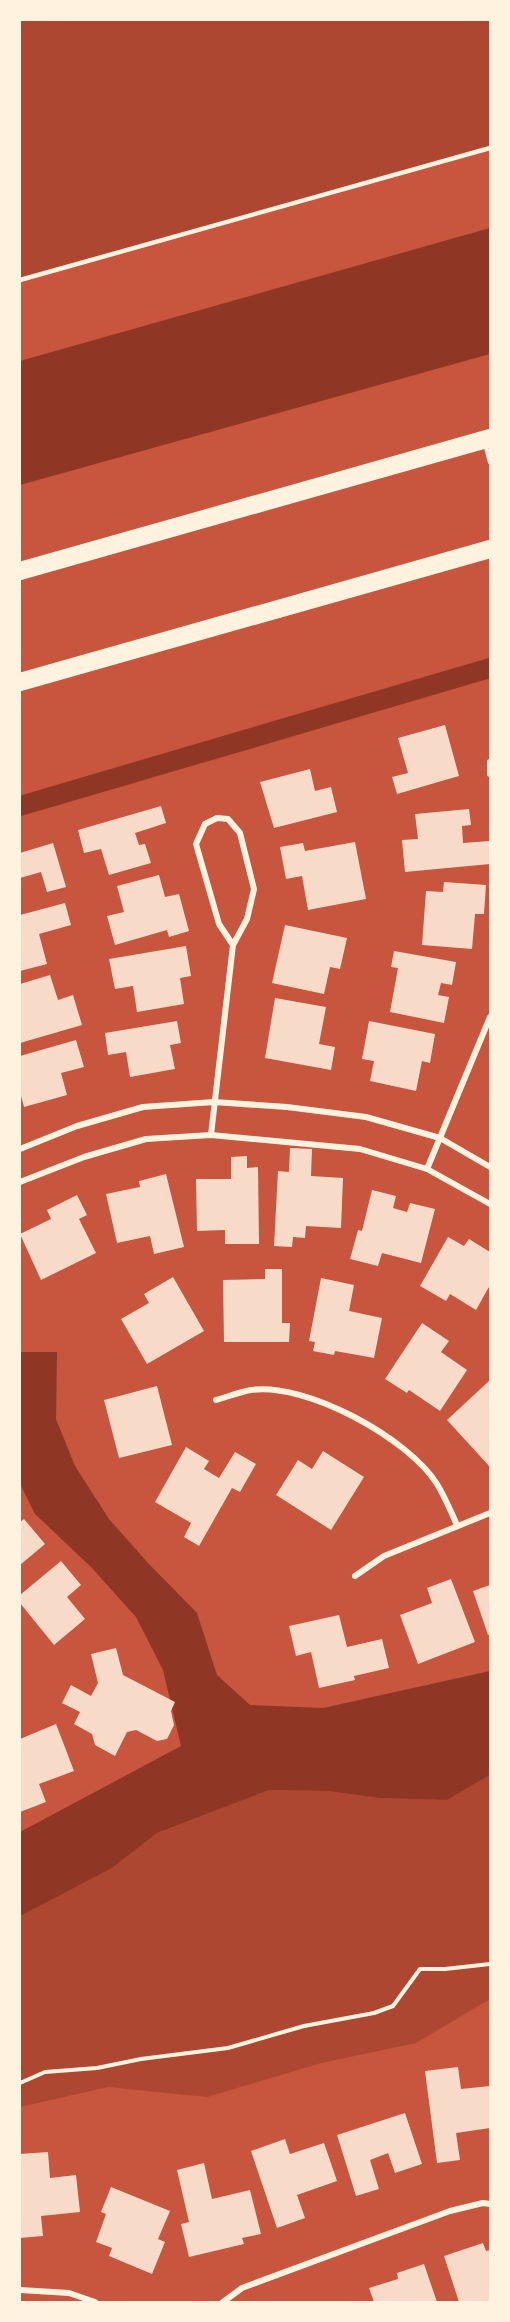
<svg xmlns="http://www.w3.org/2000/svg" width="510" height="2322" viewBox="0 0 510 2322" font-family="Mulish,sans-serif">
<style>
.green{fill:#ae4732}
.water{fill:#8f3625}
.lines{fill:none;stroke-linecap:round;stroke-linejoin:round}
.canal{stroke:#8f3625;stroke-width:20}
.building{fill:#f7dbc8}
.path{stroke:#fff3e0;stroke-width:4}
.service{stroke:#fff3e0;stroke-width:4.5}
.minor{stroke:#fff3e0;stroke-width:6}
.motorway{stroke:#fff3e0;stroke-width:18}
</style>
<rect width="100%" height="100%" fill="#c8553d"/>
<!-- green -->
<g class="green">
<path d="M20,20H490V148L20,280Z"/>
<path d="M490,1775V1999L416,2043L321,2063L207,2097L108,2087L20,2107V1915L112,1868L157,1833L269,1790L328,1791L379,1798L447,1800Z"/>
</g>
<!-- water -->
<g class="water">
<path d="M490,228V354L20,485V361Z"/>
<path d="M20,1352H57L56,1419L75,1466L109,1519L148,1563L197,1613L217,1675L250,1705L323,1708L490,1671V1775L447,1800L379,1798L328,1791L269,1790L157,1833L112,1868L20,1916V1832L181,1746L163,1670L136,1617L91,1567L35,1514L20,1484Z"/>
</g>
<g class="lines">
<!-- canal -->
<path class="canal" d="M20,806L490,668"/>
</g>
<!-- building -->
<g class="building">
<path d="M445,725L459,776L397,794L392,777L408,773L398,738Z"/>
<path d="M310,769L315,791L331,787L337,812L274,828L260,782Z"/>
<path d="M161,806L166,823L135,833L139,845L145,844L151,863L109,875L101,849L84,853L78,830Z"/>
<path d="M469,809L471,825L462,826L463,843L490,841V864L405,872L402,840L418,839L415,814Z"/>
<path d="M355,842L366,899L308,910L302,876L286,879L280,847L303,843L305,851Z"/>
<path d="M53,843L66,887L47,892L41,872L20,878V853Z"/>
<path d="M159,875L165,897L179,894L189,931L169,937L167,930L115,945L107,916L124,912L117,886Z"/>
<path d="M444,882L486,885L484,914H475L472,949L422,945L426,891L443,892Z"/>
<path d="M65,903L71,925L39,934L47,964L20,971V915Z"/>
<path d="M285,925L347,938L340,969L330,967L324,994L272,983Z"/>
<path d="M186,946L191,976L180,978L184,1004L137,1012L133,986L115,989L109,959Z"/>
<path d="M394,951L456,962L452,985L441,983L438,995L449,997L444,1023L390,1012L398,968L391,967Z"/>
<path d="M50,975L58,1000L73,995L82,1025L20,1043V984Z"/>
<path d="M275,998L326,1007L319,1044L335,1047L331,1070L265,1058Z"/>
<path d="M177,1021L181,1043L170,1045L175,1069L130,1077L126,1052L108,1055L105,1033Z"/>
<path d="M369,1021L435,1034L430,1063L422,1061L416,1091L370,1081L374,1061L362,1059Z"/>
<path d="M76,1040L84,1067L61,1073L67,1095L24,1107L20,1092V1056Z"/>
<path d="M290,1148L312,1149L311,1176L343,1178L341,1228L306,1226L305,1238L293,1237L292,1247L274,1246L278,1171L289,1172Z"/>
<path d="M247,1156V1168L258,1167L259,1244H225V1230L197,1231L196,1179H231V1157Z"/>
<path d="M166,1174L184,1247L154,1254L150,1236L117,1243L106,1194L140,1187L139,1181Z"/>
<path d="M372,1190L396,1196L393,1208L407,1212L410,1203L435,1209L421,1263L382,1253L378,1266L350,1259L358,1230L362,1231Z"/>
<path d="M77,1195L87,1215L79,1219L96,1253L41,1280L20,1234L51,1219L47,1210Z"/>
<path d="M448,1237L464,1246L469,1239L490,1252V1285L476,1310L450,1294L446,1301L420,1286Z"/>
<path d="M265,1269H282V1323H290L289,1342H224L223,1280L265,1279Z"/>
<path d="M173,1277L204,1331L147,1364L121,1319L149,1303L144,1294Z"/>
<path d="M321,1278L354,1285L349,1311L382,1318L374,1358L335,1351L334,1355L313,1351L315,1342L309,1341Z"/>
<path d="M422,1323L449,1341L441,1352L467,1370L440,1411L409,1390L407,1393L385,1379Z"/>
<path d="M489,1381L490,1383V1467L447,1420Z"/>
<path d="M157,1386L172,1445L119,1458L104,1400Z"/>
<path d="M186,1447L209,1461L204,1469L219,1478L235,1452L256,1464L240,1492L232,1488L199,1546L184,1537L191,1523L155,1502Z"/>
<path d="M323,1451L364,1477L331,1530L276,1495L298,1460L312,1469Z"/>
<path d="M24,1519L45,1544L20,1565V1522Z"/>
<path d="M61,1561L81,1585L67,1597L85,1619L54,1645L20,1603V1595Z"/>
<path d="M451,1579L475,1642L418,1664L400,1615L432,1603L427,1588Z"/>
<path d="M490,1585V1634L488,1635L473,1591Z"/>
<path d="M339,1615L347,1647L382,1639L389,1668L354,1676L355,1680L319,1688L311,1652L296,1656L289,1626Z"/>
<path d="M116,1648L123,1675L175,1702L171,1711L174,1725L167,1739L157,1741L136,1730L127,1732L115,1756L95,1745L92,1734L74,1724L80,1712L62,1703L71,1685L91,1696L98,1683L91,1654Z"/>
<path d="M56,1724L74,1771L39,1784L46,1802L20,1812V1739Z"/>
<path d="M458,2067L461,2089L490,2086V2128L456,2133L460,2160L437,2163L425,2071Z"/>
<path d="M405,2113L422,2164L395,2173L388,2153L370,2160L379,2189L356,2196L337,2135Z"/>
<path d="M285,2139L290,2154L324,2143L337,2181L297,2195L305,2218L277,2228L251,2151Z"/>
<path d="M48,2152L50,2178L76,2175L80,2212L41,2216L43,2236L20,2238V2154Z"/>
<path d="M204,2163L212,2199L250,2190L261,2234L242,2238L244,2244L189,2257L181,2224L189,2222L177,2170Z"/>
<path d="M111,2187L170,2211L158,2239L165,2242L152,2274L109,2256L112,2248L96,2242L106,2214L101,2212Z"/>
<path d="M483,2243L486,2251L490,2250V2302H459L444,2256Z"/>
<path d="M424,2264L437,2302H374L369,2288L398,2279L397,2273Z"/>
</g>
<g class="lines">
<!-- path -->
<path class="path" d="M20,2083L45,2072L97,2068L141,2059L228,2048L304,2026L374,2013L393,2006L420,1969H445L490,1964"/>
<!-- service -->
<g class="service">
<path d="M20,280L490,148"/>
<path d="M485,443L490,462"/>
</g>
<!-- minor -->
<g class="minor">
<path d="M490,762V774"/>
<path d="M211,1135L233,945L247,919L254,889L240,833L228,819L217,818L205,824L196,844L219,924L233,945"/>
<path d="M20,1149L77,1126L143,1107L214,1102L287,1107L366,1117L440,1138L490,1167"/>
<path d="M427,1169L490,1017"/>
<path d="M20,1182L84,1157L146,1139L211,1135L360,1149L427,1169L490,1204"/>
<path d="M216,1400C227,1397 239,1392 251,1390C306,1382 408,1438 437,1484C445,1497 451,1512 457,1525"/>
<path d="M355,1576L384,1556L490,1513"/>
<path d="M20,2290L69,2293L95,2302"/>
<path d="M223,2302L242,2288L450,2211L483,2203L490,2204"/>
</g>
<!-- motorway -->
<g class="motorway">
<path d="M20,571L490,438"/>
<path d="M20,682L490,549"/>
</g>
</g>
<!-- border -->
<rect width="510" height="2322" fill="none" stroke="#fff3e0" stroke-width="42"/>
</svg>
